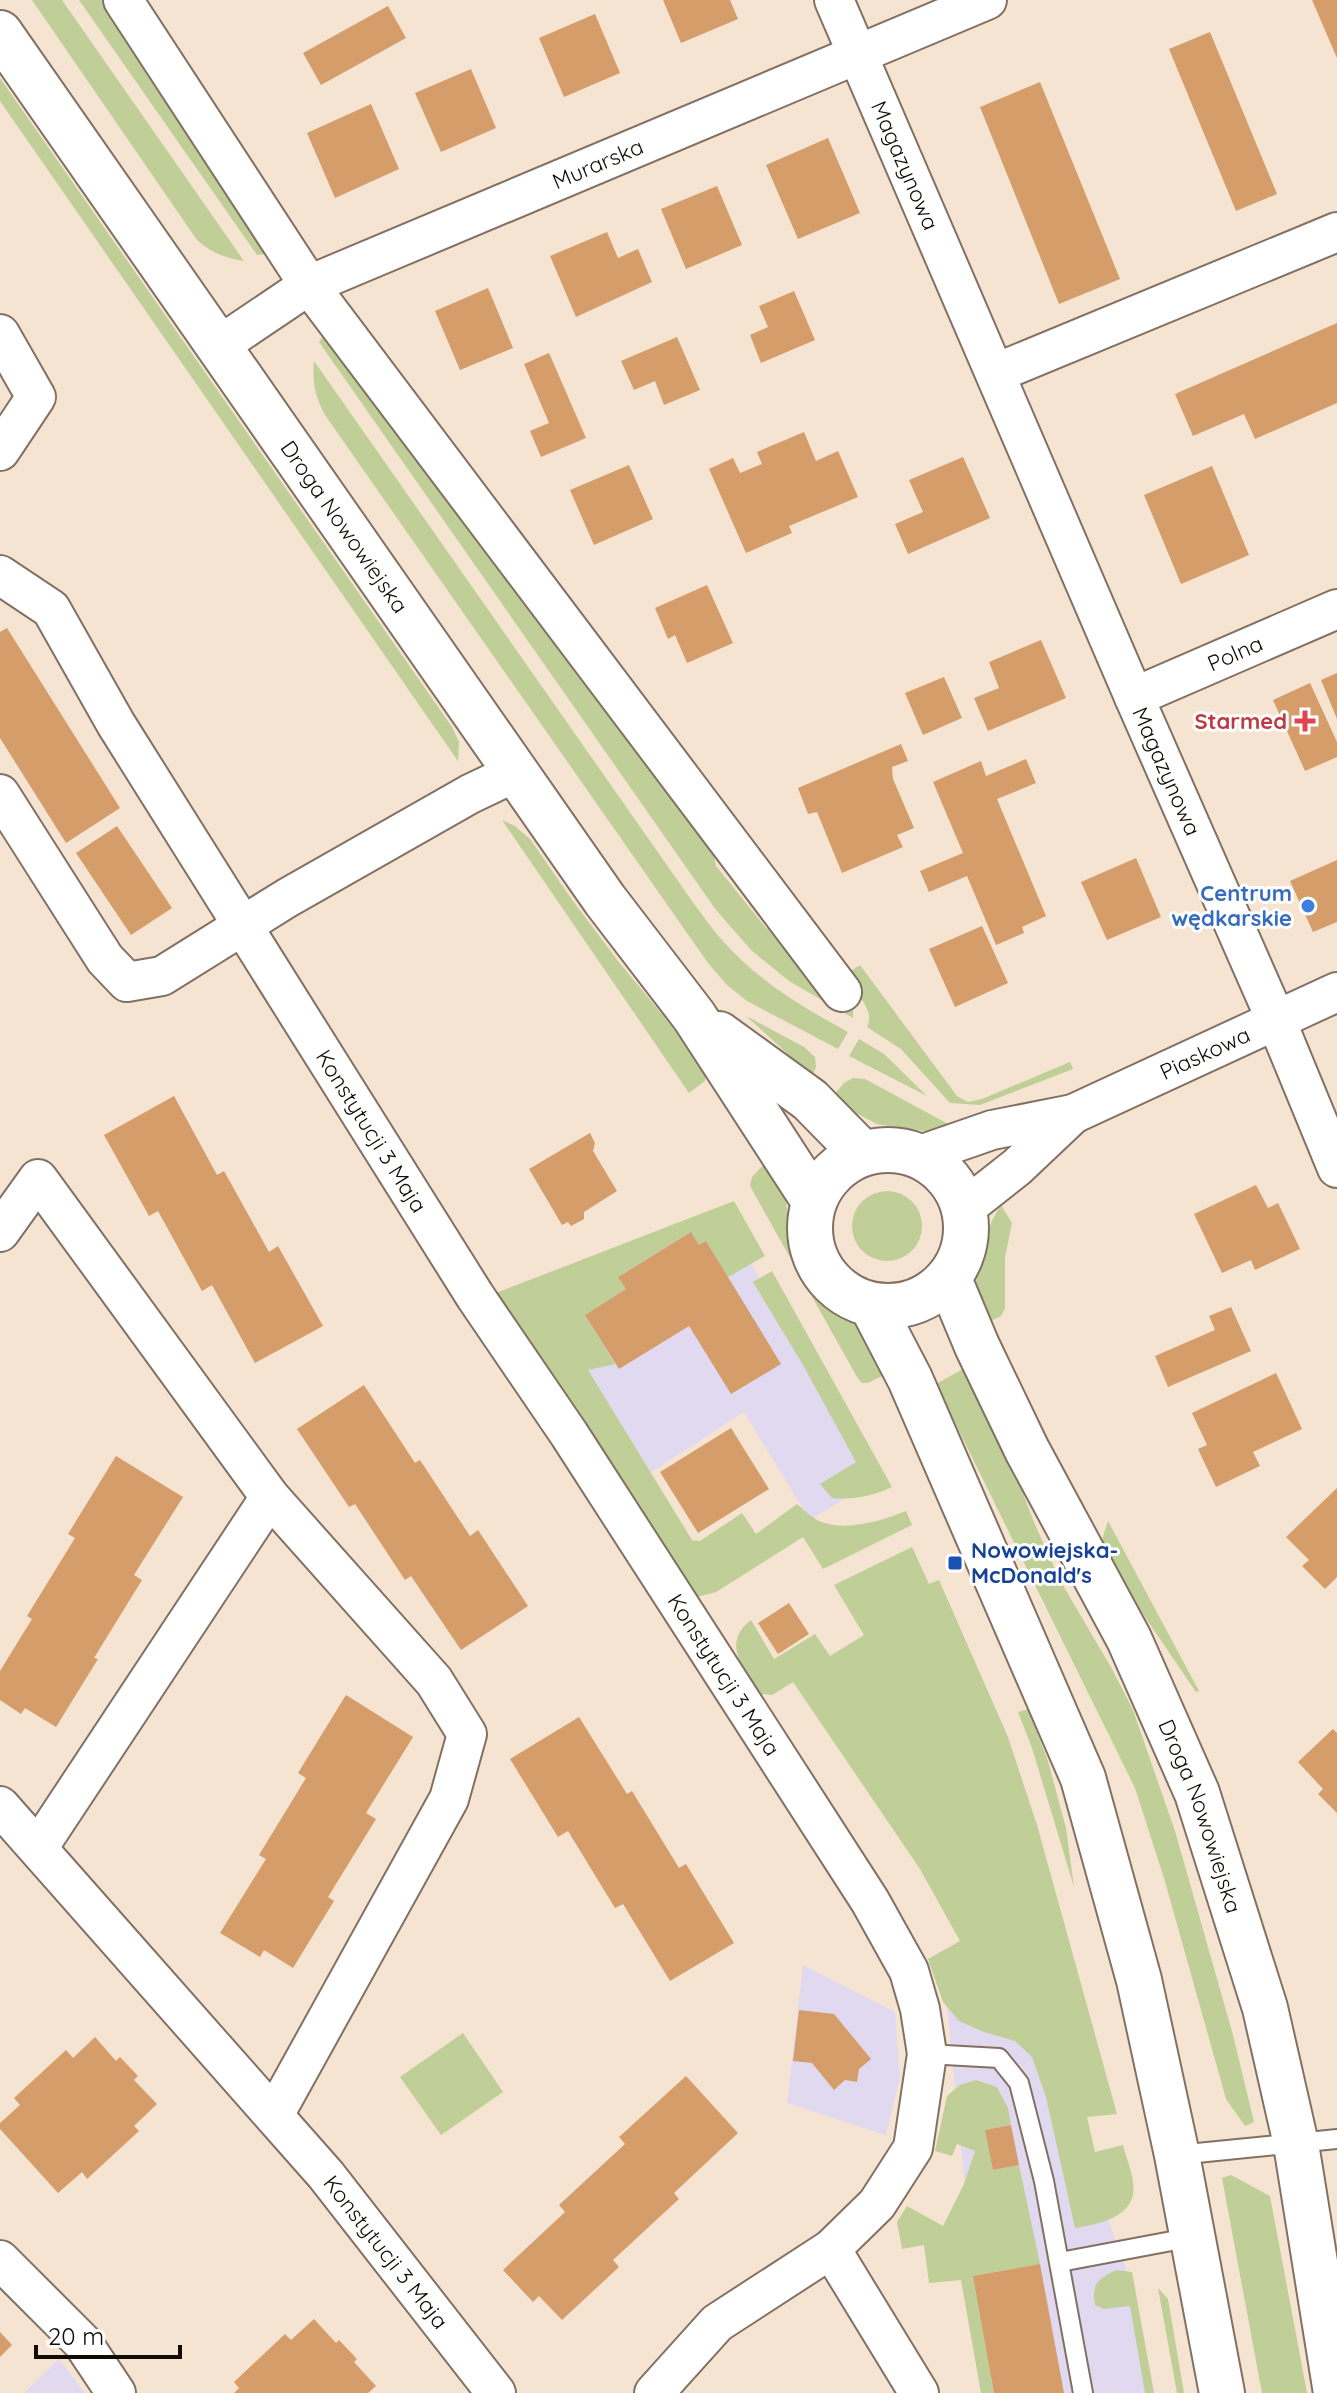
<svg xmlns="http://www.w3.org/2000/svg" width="1337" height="2393" viewBox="0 0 1337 2393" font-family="Quicksand,sans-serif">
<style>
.commercial{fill:#e1d9ef}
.green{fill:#c0ce97}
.building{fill:#d49d6a}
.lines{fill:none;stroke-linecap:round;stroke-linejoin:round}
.service-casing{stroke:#827163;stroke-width:22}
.minor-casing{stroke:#827163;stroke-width:42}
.tertiary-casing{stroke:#827163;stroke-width:48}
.service{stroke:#fff;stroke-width:18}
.minor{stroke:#fff;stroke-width:38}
.tertiary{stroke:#fff;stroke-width:44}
.health-dot{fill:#e0444e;stroke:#fff;stroke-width:3}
.shop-dot{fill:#3f7fe0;stroke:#fff;stroke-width:3}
.transit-dot{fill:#1a4fb4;stroke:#fff;stroke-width:3}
.labels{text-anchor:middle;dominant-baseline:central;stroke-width:6;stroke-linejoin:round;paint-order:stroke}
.street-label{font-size:22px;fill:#110b06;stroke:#fff}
.health-label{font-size:22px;font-weight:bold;fill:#be3a42;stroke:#fff;text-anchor:end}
.shop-label{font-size:22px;font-weight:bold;fill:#366cbe;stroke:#fff;text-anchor:end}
.transit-label{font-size:22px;font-weight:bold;fill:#164399;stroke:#fff;text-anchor:start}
</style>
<rect width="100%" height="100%" fill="#f6e4d3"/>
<!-- commercial -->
<g class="commercial">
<path d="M716,1210L750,1261L875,1480L810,1520L744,1412L636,1482L532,1326Z"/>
<path d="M803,1965L895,2012L900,2077L886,2135L787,2103Z"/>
<path d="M946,1997L1041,2036L1130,2280L1149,2393H981L965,2187Z"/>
<path d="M59,2359L85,2393H24Z"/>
</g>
<!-- green -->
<g class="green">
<path d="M32,0H62L244,261C225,258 212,253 197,240Z"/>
<path d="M79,0H107L266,254L257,255Z"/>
<path d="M0,78L452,727L459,742L458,761L0,101Z"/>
<path d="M330,327L709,832L716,866L766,928L787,938L838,991L853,1011V1018L789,981L752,951L716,910L319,342Z"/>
<path d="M314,361L692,901C702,914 711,928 722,940C757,980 802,1007 848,1032L838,1049L747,1001L727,985L708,963L325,415C315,396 312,382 314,361Z"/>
<path d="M502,820L515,826L530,839L573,901L618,961L707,1069L705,1081L689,1093Z"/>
<path d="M860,965L957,1096L968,1102L982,1099L1070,1062L1073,1069L980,1105L950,1103L901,1049L867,1027C876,1009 854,991 843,976Z"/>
<path d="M746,1016L804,1047L815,1057L816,1067L812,1076Z"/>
<path d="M859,1039L884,1054L927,1096L849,1056Z"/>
<path d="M853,1078L865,1079L950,1125L924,1131L877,1124L856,1113L834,1095L844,1083Z"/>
<path d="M769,1159L784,1183L792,1252L799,1273L820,1298L852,1321L869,1340L888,1373L868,1383H862L857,1377L750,1186L752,1177Z"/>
<circle cx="887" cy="1226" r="35"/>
<path d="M734,1201L765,1256L728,1277L706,1241L699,1245L691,1232L619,1276L626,1289L585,1315L615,1364L588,1370L692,1540L700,1541L742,1513L756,1534L797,1504C803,1509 810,1516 817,1520C843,1533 881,1521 906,1511L912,1525L823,1569L803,1537L716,1592L697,1597L679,1586L496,1293Z"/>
<path d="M1001,1205L1012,1223L1005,1257V1308L1001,1316L987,1323C985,1318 981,1311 979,1305C970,1276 984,1230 1001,1205Z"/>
<path d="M772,1271L892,1487C872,1496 855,1500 832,1498L820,1484L856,1462L803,1365L753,1282Z"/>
<path d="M972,1364L990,1404L1033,1520L1061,1582L1112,1669L1133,1710L1175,1831L1233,2035L1254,2122L1245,2126L1226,2099L1164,1878L1135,1788L936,1384Z"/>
<path d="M1108,1521L1199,1691L1196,1692L1143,1614L1102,1540Z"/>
<path d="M912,1547L929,1584L939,1580L1008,1737L1037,1825L1117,2114L1087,2117L1095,2152L1123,2145C1126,2158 1132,2170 1133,2183C1138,2216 1101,2224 1075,2228L1046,2097L1032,2057L1015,2041L984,2032L959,2021L943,2002L928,1959L960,1941L920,1869L793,1682L772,1695L761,1694C745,1669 720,1644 751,1620L774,1659L815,1634L830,1656L864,1635L834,1585Z"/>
<path d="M1028,1709L1048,1761L1066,1828L1074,1887L1032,1748L1018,1712Z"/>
<path d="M463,2033L503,2092L441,2135L400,2077Z"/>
<path d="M976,2080L997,2087L1008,2108L1011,2125L986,2130L994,2170L1019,2165L1040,2264L974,2276L994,2393H981L961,2280L929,2283L924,2245L902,2249L897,2222L907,2206L943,2226L964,2184L975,2151L957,2144L952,2156L935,2151L947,2096L960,2085Z"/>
<path d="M1231,2175L1270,2196L1307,2393H1262L1222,2178Z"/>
<path d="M1116,2270L1132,2272L1154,2393H1145L1130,2306L1104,2309L1095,2305C1092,2284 1097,2279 1116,2270Z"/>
<path d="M1158,2288L1168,2299L1184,2393H1177Z"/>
</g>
<!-- building -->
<g class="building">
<path d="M663,0H730L738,19L681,43Z"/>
<path d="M1312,0H1337V58Z"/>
<path d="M388,6L406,38L321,85L303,53Z"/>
<path d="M595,14L620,73L564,97L539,38Z"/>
<path d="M1210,32L1277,194L1236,211L1169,49Z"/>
<path d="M471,69L496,128L441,152L415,93Z"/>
<path d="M1040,82L1120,279L1059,304L980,107Z"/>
<path d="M371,104L399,169L335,198L307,133Z"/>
<path d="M828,138L860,213L798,239L766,165Z"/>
<path d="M717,186L742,245L686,269L661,209Z"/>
<path d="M607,232L618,258L638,249L652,282L576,317L550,256Z"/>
<path d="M488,288L513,348L460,370L435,311Z"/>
<path d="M794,291L815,340L761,363L750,335L768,327L759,306Z"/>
<path d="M1337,323V403L1255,439L1244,414L1193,436L1175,394Z"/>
<path d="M677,337L700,390L664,405L655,381L634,390L621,361Z"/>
<path d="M549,353L586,438L541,457L530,431L549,423L524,364Z"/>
<path d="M804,432L816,461L838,451L858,497L789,526L792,533L746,553L709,469L733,458L740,473L762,464L757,452Z"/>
<path d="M963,457L990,518L908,554L895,524L923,512L909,480Z"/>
<path d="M629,465L653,519L594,545L570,490Z"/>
<path d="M1212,466L1249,555L1181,584L1144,495Z"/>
<path d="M707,585L733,643L687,663L675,635L668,639L655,608Z"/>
<path d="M7,628L120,808L66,843L0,738V632Z"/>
<path d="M1041,640L1066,698L988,731L974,698L999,688L989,662Z"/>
<path d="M1337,673V719L1321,680Z"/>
<path d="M944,677L962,718L923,735L905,693Z"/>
<path d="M1310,683L1337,742V757L1305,771L1273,700Z"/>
<path d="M901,744L908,761L892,767L893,779L914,828L897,835L903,847L842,873L817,812L808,814L798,788Z"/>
<path d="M1026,759L1036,783L997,799L1046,916L1022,927L1024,933L996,945L967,876L929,892L920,871L963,853L933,782L981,761L986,776Z"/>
<path d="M117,826L172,908L131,935L76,853Z"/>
<path d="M1136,858L1161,917L1107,940L1081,882Z"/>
<path d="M1337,860V922L1313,932L1290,881Z"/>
<path d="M982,926L1008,983L955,1007L929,949Z"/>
<path d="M174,1096L217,1175L224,1171L269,1252L278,1246L323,1326L255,1363L212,1285L202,1291L158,1211L149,1216L104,1135Z"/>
<path d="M590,1133L595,1143L593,1151L617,1191L584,1212V1219L571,1226L568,1222L562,1225L529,1169Z"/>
<path d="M1256,1185L1268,1208L1278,1203L1300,1249L1255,1270L1251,1260L1222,1273L1194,1214Z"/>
<path d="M691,1232L699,1245L706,1241L781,1364L731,1394L689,1326L619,1369L585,1315L626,1289L618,1277Z"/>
<path d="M1231,1307L1251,1351L1168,1387L1155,1356L1215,1330L1209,1316Z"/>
<path d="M1276,1373L1302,1429L1253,1452L1260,1466L1216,1487L1198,1449L1207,1445L1192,1413Z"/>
<path d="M364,1385L415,1463L420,1460L470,1536L478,1530L528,1606L461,1650L411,1576L405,1580L355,1504L349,1507L297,1429Z"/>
<path d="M731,1428L769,1489L698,1533L660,1472Z"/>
<path d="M116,1456L183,1497L134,1575L142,1580L94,1658L98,1659L56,1727L25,1708L21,1714L0,1700V1671L32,1619L27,1616L75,1538L68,1534Z"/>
<path d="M1337,1488V1577L1325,1589L1302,1566L1309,1560L1286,1537Z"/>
<path d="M789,1603L809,1634L778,1654L758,1623Z"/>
<path d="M346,1695L413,1737L366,1813L376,1819L328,1897L334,1901L293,1968L264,1950L260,1957L220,1933L266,1859L259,1855L306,1778L298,1773Z"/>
<path d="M579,1717L627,1794L632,1791L679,1868L686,1864L734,1943L670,1981L623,1904L615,1908L568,1831L558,1837L510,1759Z"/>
<path d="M1333,1729L1337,1733V1813L1318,1794L1323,1789L1298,1762Z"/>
<path d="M799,2010L834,2014L871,2059L859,2069L857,2082L845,2080L834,2090L812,2063L793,2061Z"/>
<path d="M95,2037L116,2061L120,2057L138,2076L134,2080L157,2104L134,2126L139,2131L87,2179L82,2172L58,2193L0,2129V2123L20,2105L14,2098L66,2050L73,2058Z"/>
<path d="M686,2076L738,2133L674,2193L679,2199L613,2260L619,2267L562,2320L539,2296L533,2302L503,2270L565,2212L559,2205L625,2144L619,2137Z"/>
<path d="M1011,2125L1019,2165L993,2170L985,2130Z"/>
<path d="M1040,2264L1064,2393H994L973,2276Z"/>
<path d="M314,2319L336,2343L339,2340L357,2359L354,2362L376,2386L368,2393H234L239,2388L234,2382L285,2334L291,2340Z"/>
<path d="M0,2332L12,2345L0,2357Z"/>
</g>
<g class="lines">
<!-- service casing -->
<g class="service-casing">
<g id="service">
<path d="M927,2054L999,2058L1019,2083L1044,2181L1083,2393"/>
<path d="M1177,2155L1337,2139"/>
<path d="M1060,2262L1193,2237"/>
</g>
</g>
<!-- minor casing -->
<g class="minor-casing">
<g id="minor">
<path d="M123,0L309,285L842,992"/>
<path id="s1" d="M834,0L1134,697L1276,1020L1337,1168"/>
<path d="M0,334L36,397L0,451"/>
<path id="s2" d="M217,347L309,285L987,0"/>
<path d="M996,373L1337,232"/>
<path id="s3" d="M0,575L51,609L116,724L475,1296L569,1434L870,1901L909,1971L920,2009L927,2054L913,2148L877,2204L831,2249L717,2323L654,2393"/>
<path id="s4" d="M1134,697L1337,609"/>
<path d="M0,794L105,959L127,982L162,976L287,898L470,794L516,772"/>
<path id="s5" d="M920,1155L992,1130L1073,1114L1337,992"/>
<path d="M965,1208L1017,1167L1073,1114"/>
<path d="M0,1232L38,1179L270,1497L434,1681L467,1734L449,1799L274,2115"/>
<path id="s6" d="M0,1806L326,2175L496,2393"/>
<path d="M38,1848L270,1497"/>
<path d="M831,2249L919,2393"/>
<path d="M0,2260L82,2342L116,2393"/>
</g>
</g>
<!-- tertiary casing -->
<g class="tertiary-casing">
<g id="tertiary">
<path id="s7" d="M0,33L605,900L694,1016L814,1201"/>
<path d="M719,1034L810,1100L862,1153"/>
<circle cx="888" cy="1228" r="78"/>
<path id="s8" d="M949,1279L977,1346L1027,1450L1129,1639L1197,1793L1265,2008L1296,2144L1336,2393"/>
<path d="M872,1306L910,1379L1083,1778L1139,1980L1177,2155L1222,2393"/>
</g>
</g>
<!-- service -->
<use href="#service" class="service"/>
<!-- minor -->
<use href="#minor" class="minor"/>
<!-- tertiary -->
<use href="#tertiary" class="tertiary"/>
</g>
<!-- markers -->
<path class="health-dot" d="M1301 709h8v8h8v8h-8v8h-8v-8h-8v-8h8z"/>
<circle class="shop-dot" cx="1308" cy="906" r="8"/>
<rect class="transit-dot" x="947" y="1555" width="16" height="16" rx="4"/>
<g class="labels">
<!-- street labels -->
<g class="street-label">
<text stroke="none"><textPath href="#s2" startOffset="424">Murarska</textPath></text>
<text stroke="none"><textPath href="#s1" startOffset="180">Magazynowa</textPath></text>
<text stroke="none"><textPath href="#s7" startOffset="602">Droga Nowowiejska</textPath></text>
<text stroke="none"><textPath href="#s4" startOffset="110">Polna</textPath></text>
<text stroke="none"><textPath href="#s1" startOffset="840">Magazynowa</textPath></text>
<text stroke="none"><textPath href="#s5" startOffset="304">Piaskowa</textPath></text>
<text stroke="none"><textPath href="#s3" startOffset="674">Konstytucji 3 Maja</textPath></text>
<text stroke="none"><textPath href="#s3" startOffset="1322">Konstytucji 3 Maja</textPath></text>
<text stroke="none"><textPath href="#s8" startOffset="594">Droga Nowowiejska</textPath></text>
<text stroke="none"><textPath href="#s6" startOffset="590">Konstytucji 3 Maja</textPath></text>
</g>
<!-- health labels -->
<g class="health-label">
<text x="1287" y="721">Starmed</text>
</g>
<!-- shop labels -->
<g class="shop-label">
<text x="1292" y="893">Centrum<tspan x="1292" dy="25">wędkarskie</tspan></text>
</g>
<!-- transit labels -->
<g class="transit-label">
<text x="971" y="1550">Nowowiejska-<tspan x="971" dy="25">McDonald's</tspan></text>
</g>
</g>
<!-- scale -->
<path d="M36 2345v12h144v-12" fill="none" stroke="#110b06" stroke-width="4"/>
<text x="48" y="2345" font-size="24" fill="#110b06" stroke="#ffffff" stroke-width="6" paint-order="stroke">20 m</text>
</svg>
